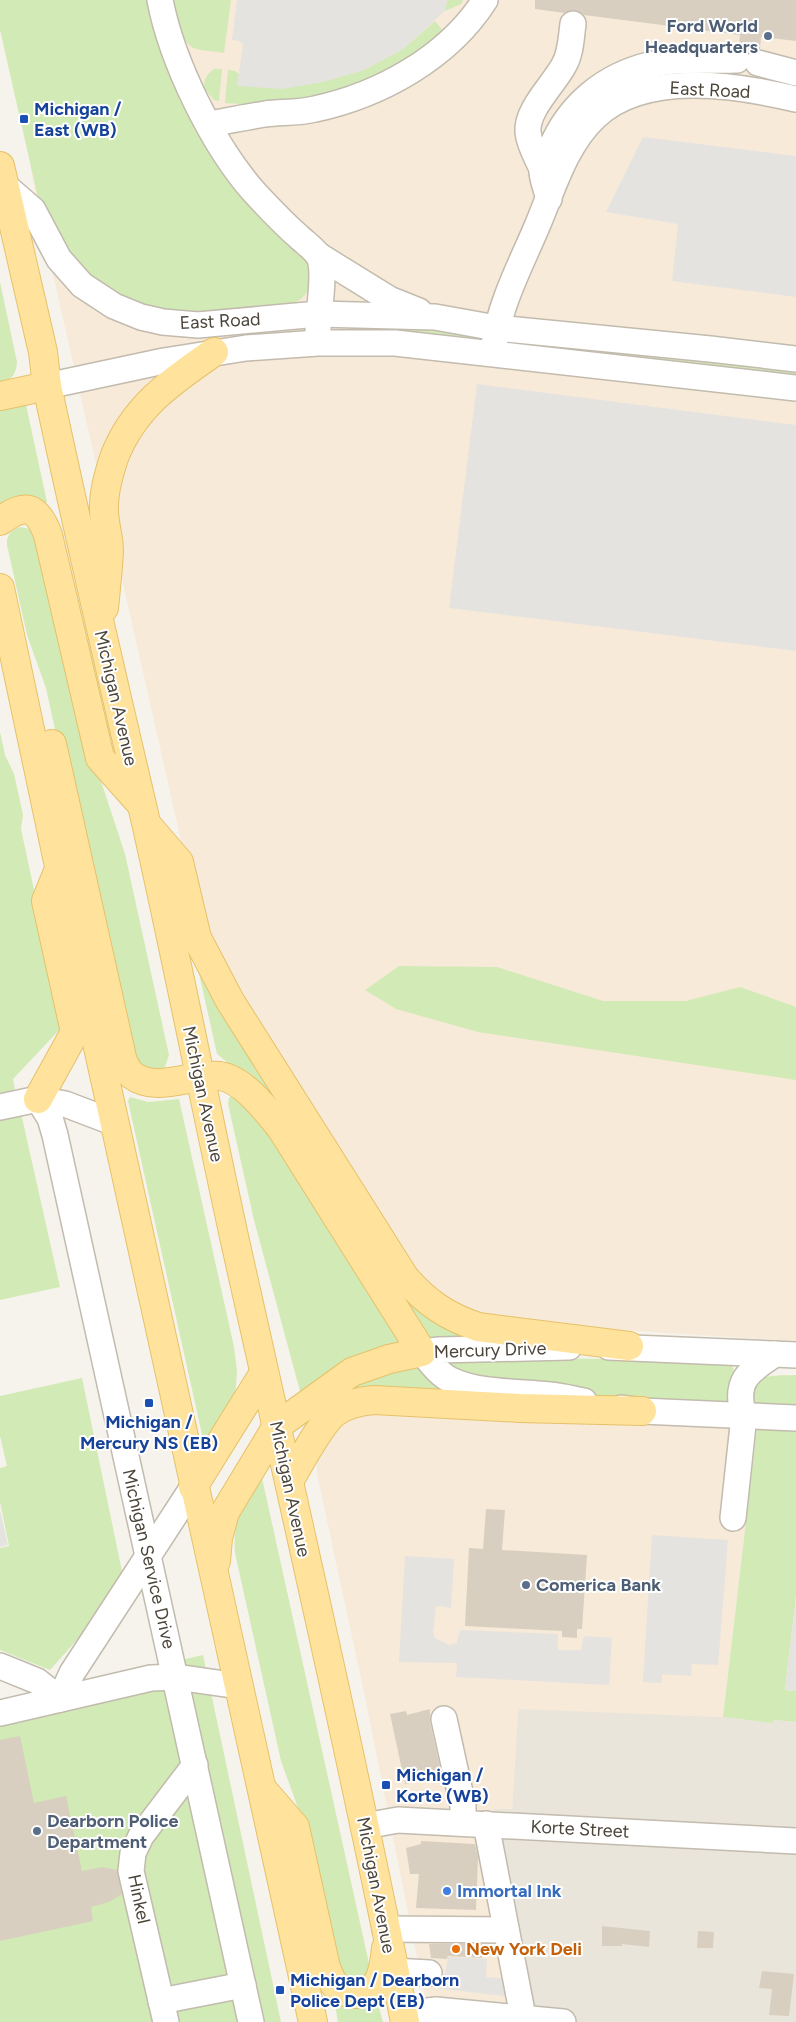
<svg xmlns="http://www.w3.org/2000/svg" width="796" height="2022" viewBox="0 0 796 2022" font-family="Figtree,sans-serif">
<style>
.residential{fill:#eae5da}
.commercial{fill:#f7ead8}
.green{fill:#d2eab5}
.parking{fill:#e5e3e0}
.building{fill:#d8cfc1}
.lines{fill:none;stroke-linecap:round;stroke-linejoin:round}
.minor-casing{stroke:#c2bbae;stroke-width:28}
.major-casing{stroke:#e6c16a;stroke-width:30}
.minor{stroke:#fff;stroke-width:25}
.major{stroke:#ffe39c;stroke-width:28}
.service-dot{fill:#5c6f8a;stroke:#fff;stroke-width:2}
.transit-dot{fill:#1a4fb4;stroke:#fff;stroke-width:2}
.shop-dot{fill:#3f7fe0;stroke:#fff;stroke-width:2}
.food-dot{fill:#e8710a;stroke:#fff;stroke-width:2}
.labels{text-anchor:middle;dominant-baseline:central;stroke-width:4;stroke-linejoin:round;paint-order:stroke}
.service-label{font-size:18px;font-weight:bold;fill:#4e5e75;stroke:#fff;text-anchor:start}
.street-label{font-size:18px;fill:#4b4439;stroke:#fff}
.transit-label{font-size:18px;font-weight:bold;fill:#164399;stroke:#fff;text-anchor:start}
.shop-label{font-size:18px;font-weight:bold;fill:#366cbe;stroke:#fff;text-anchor:start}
.food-label{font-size:18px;font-weight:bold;fill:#c56008;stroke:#fff;text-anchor:start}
</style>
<rect width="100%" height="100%" fill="#f6f3ec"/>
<!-- residential -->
<path class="residential" d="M518,1708L723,1717L773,1723L774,1720L796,1722V2022H533L493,1808L512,1809Z"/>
<!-- commercial -->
<g class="commercial">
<path d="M2,0H796V1341L491,1322L462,1313L418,1276L203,938L37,203Z"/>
<path d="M367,1411L757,1428L723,1717L518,1709L512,1809H493L533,2022H430L366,1702L317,1474V1457L342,1421Z"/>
</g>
<!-- green -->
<g class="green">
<path d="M0,0H152L175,74L310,263C311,285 311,299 286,306L188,314L136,306L79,271L41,211L0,30Z"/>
<path d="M173,0H231L224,53C215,51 205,51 196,49C179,43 177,15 173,0Z"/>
<path d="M447,0H463L461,4L445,11Z"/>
<path d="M435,21L445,33L413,58L324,99L256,105L225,103L228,70L235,71L239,74L237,86L364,70L403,49Z"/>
<path d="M214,69H222L219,101L214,100L204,88C204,79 206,75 214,69Z"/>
<path d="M0,282L17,362C16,373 13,381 0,381Z"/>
<path d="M349,327L414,328L477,335V341L349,333Z"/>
<path d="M514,338L796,373V383L509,344L510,340Z"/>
<path d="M24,403L26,405L47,502L44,503L11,499L0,504V409H9Z"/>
<path d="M20,527L30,529L35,532L99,775L125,854L169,1055L165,1067L156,1071L142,1068L122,1038L46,688L27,635L7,545C6,536 11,530 20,527Z"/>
<path d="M0,732L5,755L14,774L23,815L21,829L63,1026L13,1079L15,1090L0,1093Z"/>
<path d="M196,960L395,1270L489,1336L433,1346L251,1082L217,1054Z"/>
<path d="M399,966L497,967L603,1001H686L740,987L796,1007V1080L478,1032L396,1009L365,990Z"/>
<path d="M232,1095L255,1109L411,1341L301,1395L254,1220L228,1104L229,1098Z"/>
<path d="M130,1097L148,1102L179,1099L234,1347L237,1371L235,1399L205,1448L128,1101Z"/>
<path d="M21,1113L60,1287L0,1300V1117Z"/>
<path d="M444,1357L619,1359L722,1363L732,1366L734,1370L727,1388L728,1403L685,1405L471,1381L440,1359Z"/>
<path d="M410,1361L455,1389L421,1397L309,1431L306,1420L333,1393Z"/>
<path d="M796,1375V1413L758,1408L750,1398C753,1372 775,1376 796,1375Z"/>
<path d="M82,1378L125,1586L50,1670L0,1650V1548L9,1546L0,1502V1468L7,1466L0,1436V1396Z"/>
<path d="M757,1428L796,1432V1596L785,1690L796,1691V1722L774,1720L773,1723L723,1717Z"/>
<path d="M260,1478H262L370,1968L363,1981H342L302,1819L281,1761L235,1553C232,1518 243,1505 260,1478Z"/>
<path d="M203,1655L281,2022H0V1701Z"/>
<path d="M336,2003C357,2012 359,2009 378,2004L383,2022H338L335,2005Z"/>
</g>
<!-- parking -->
<g class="parking">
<path d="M237,0H447L445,11L403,49L364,70L323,82L282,89L237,86L243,44L239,41L232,40Z"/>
<path d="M643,137L796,156V297L672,281L678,224L606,212Z"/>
<path d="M477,384L796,425V651L449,608Z"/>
<path d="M0,1510L8,1545L0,1547Z"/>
<path d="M652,1535L728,1540L718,1665L692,1664L691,1676L662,1674V1683L643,1682Z"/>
<path d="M405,1556L454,1559L451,1608L439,1606L436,1607L433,1632L435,1638L449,1645L457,1643L460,1630L558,1634V1650H581L584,1636L612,1638L609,1685L456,1677L457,1663L399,1662Z"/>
<path d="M796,1596V1691L785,1690Z"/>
<path d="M448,1957L487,1959L486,1977L507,1979L512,1997L436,1988L435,1974H445Z"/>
</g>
<!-- building -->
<g class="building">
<path d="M535,0H796V41L761,37L760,49L749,52L744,48L739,46L740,35L584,15L574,10L565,13L535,9Z"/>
<path d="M486,1509L505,1510L502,1550L587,1555L582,1629H577V1638L562,1637V1631L465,1626L469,1548L483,1549Z"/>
<path d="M430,1709V1722L441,1772L420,1776L421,1780L405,1784L390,1714L406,1711L407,1715Z"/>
<path d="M20,1736L34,1803L66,1796L82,1871L102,1867L117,1870L122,1894L109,1902L91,1907L93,1921L0,1941V1740Z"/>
<path d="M421,1841L475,1844L478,1857L476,1910L416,1908L419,1874H410L406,1848L421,1844Z"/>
<path d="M602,1926L650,1931L649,1947L622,1944V1946H602Z"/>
<path d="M698,1931L714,1932L713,1948H697Z"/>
<path d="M429,1944H482V1958L448,1956L447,1959L431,1958Z"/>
<path d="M762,1971L794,1974L789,2016L769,2015L772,1989L759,1988Z"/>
</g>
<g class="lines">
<!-- minor casing -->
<g class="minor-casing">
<g id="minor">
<path d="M160,0C172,62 213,146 255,193C269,208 283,223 298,236C304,242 313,248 318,255C327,269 318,312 318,330"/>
<path d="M758,63L796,73"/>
<path d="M209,124C227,121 246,117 265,114C282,112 299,113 315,109C380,95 448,58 485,0"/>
<path d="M542,169C537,157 529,145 528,132C526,110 554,84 564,65C571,53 571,38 573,24"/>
<path d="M3,184L33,210L59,259L82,285L114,306L141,317L163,322L198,325L318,314L435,317L496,328L710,349L796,359"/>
<path d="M549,199C547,190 541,178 542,169C542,163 548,154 551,148C569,105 604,76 649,65C677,58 708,61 737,60"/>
<path d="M318,255L389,299L419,311"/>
<path d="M494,345C500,303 522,262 538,224C553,188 566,144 595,117C645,70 736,85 796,99"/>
<path d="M47,386L164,361L246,348L318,343H395L796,388"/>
<path d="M38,1099L50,1118L55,1135L251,2022"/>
<path d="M0,1107L38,1099L65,1104L115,1123"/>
<path d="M569,1347L439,1350L422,1352C431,1363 440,1376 453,1381C483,1394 518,1391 550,1395C561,1396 573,1399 584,1401"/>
<path d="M609,1347L796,1355"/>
<path d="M621,1408L642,1411L796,1418"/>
<path d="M733,1518L744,1416C733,1381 749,1371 775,1354"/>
<path d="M0,1666L37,1681L60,1699"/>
<path d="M60,1699L72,1673L193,1487"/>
<path d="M0,1713L151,1678L176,1677L239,1686"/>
<path d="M444,1719L463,1806V1823"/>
<path d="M486,1824L524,2022"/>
<path d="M365,1826L398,1820L796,1841"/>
<path d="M385,1929L506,1930"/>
<path d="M394,1971L429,1973"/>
<path d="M161,2001L243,1985"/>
<path d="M403,2014L436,2010L563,2022"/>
<path d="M166,2022L131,1871L133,1853L141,1836L195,1765"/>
</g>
</g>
<!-- major casing -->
<g class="major-casing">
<g id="major">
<path d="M0,166L43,352L47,386C77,526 109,665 142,805C175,949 203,1095 235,1241C293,1501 353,1761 405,2022"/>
<path d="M0,396L47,386"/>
<path d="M0,521C25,503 37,505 48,535L100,758L140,803"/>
<path d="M0,588C100,1067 206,1545 313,2022"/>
<path d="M104,608C106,589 108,570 109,551C109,536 103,521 104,506C104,489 109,473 114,458C133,407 172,381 214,352"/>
<path d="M52,744L123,1062C126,1066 128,1072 132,1075C157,1094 192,1073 220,1076C243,1079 267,1111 281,1128L422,1352L389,1359L352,1372L277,1426L225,1512L218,1538L216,1561"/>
<path d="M148,826L179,862L197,938L230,1001L405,1278C427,1303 446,1316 478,1327L629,1346"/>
<path d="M38,1099L75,1032L46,901L59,869"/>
<path d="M289,1481C301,1462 318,1427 334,1413C346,1404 359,1401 374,1400L520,1408L642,1411"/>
<path d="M193,1487L264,1373"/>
<path d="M264,1791L295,1827L326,1968C329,1973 331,1981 335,1985C346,1998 369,1997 378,1982C384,1971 385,1959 386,1948"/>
</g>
</g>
<!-- minor -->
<use href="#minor" class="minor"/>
<!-- major -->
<use href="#major" class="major"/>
</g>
<!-- markers -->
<g class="service-dot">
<circle cx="768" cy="36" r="5"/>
<circle cx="526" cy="1585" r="5"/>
<circle cx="37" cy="1831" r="5"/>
</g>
<g class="transit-dot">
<rect x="19" y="114" width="10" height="10" rx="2.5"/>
<rect x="144" y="1398" width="10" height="10" rx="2.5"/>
<rect x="381" y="1780" width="10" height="10" rx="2.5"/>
<rect x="275" y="1985" width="10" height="10" rx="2.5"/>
</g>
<circle class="shop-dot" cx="447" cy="1891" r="5"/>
<circle class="food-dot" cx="456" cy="1949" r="5"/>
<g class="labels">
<!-- service labels -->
<g class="service-label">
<text x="758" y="26" text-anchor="end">Ford World<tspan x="758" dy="21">Headquarters</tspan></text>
<text x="536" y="1585">Comerica Bank</text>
<text x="47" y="1821">Dearborn Police<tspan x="47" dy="21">Department</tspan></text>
</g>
<!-- street labels -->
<g class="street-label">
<text transform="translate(710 90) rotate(3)">East Road</text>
<text transform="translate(220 321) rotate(-3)">East Road</text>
<text transform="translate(116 698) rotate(77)">Michigan Avenue</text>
<text transform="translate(203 1094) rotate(78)">Michigan Avenue</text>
<text transform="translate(490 1350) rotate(-2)">Mercury Drive</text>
<text transform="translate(290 1489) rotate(78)">Michigan Avenue</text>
<text transform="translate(149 1559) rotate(77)">Michigan Service Drive</text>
<text transform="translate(580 1829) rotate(3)">Korte Street</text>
<text transform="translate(376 1885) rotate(79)">Michigan Avenue</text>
<text transform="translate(139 1899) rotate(78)">Hinkel</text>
</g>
<!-- transit labels -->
<g class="transit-label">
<text x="34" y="109">Michigan /<tspan x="34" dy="21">East (WB)</tspan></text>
<text x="149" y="1422" text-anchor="middle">Michigan /<tspan x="149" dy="21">Mercury NS (EB)</tspan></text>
<text x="396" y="1775">Michigan /<tspan x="396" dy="21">Korte (WB)</tspan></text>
<text x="290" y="1980">Michigan / Dearborn<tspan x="290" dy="21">Police Dept (EB)</tspan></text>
</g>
<!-- shop labels -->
<g class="shop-label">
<text x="457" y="1891">Immortal Ink</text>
</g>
<!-- food labels -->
<g class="food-label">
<text x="466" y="1949">New York Deli</text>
</g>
</g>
</svg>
